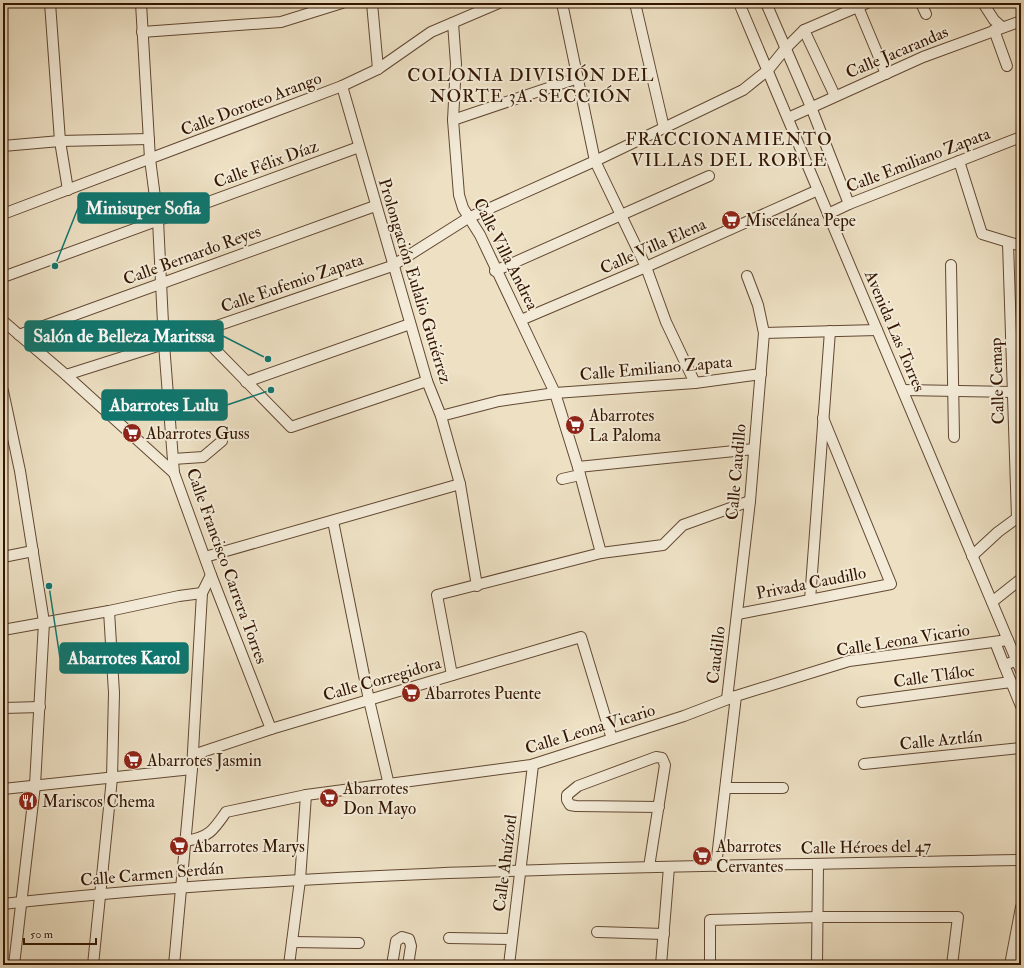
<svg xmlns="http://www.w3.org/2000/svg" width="1024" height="968" viewBox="0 0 1024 968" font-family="'IM FELL Double Pica',serif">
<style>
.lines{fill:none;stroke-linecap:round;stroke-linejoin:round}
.street-casing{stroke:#624832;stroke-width:12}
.street{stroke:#f3ebd8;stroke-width:10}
.labels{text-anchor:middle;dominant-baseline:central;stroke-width:4;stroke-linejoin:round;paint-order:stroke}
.street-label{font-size:17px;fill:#331501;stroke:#f3ebd8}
.poi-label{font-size:17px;fill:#331501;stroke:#f3ebd8;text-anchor:start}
.neighbourhood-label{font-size:18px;letter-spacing:1px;fill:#331501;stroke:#f3ebd8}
.leader{fill:none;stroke:#0f766e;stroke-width:1.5}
.callout-dot{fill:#0f766e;stroke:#f3ebd8;stroke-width:1.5}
.callout{fill:#0f766e;stroke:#0f766e;stroke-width:1.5}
.callout-label{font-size:18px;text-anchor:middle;font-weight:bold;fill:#fff}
</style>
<rect width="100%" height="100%" fill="#ede0c3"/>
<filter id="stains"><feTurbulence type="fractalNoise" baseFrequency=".005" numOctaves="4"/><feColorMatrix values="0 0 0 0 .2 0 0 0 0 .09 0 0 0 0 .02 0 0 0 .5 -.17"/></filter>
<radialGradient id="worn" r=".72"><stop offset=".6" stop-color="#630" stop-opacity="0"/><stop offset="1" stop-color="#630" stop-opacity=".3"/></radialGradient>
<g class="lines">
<!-- street casing -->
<g class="street-casing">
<g id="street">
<path d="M50,3L60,141L68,190"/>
<path d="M141,3L150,159L158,220L164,344L174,473L211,575L271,729"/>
<path d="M372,3L378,69"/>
<path d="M562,3L595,161L646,267L666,322L695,383"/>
<path d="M635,3L664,128"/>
<path d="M739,3L1021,671"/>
<path d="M766,3L811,107L849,204"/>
<path d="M921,3L926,14"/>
<path d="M983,3L994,20L1002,27"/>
<path d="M858,7L886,74"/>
<path d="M453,23L456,64L453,120L459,195L463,208L480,235L555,393L578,467L601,553"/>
<path d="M804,30L835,96"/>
<path d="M994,30L1007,66"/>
<path d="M142,32L281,22L342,3"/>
<path d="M342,86L427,381L441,416L460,484L477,586"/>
<path d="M788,118L923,57L1021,21"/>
<path d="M453,120L578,78"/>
<path d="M3,146L60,141L149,139"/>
<path d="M959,161L982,234L1021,246"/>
<path d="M3,214L342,86L378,69L431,32L499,3"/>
<path d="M828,214L849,204L1021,137"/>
<path d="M1008,243L1017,518"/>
<path d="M951,265L954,437"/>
<path d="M495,271L709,176"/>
<path d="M3,277L359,147"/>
<path d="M521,320L646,267L818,190"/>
<path d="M3,321L66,375L174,473"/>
<path d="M198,332L291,427L427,381"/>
<path d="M764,333L877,330"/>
<path d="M19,335L375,206"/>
<path d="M66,375L164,344L392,266L468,218L595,161L743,90L768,70L785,49L804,30L867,3"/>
<path d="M246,382L410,324"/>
<path d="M903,390L1013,392"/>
<path d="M3,391L20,471L44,622L35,785L14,965"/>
<path d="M441,416L499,401L555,393L695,383L761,374"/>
<path d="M173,459L203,457L222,441"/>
<path d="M578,467L754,449"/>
<path d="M562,479L580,475"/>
<path d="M333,521L369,700L389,785"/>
<path d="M972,556L998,532L1017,518H1021"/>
<path d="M3,557L33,551"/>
<path d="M205,557L460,484"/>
<path d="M810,600L830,331"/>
<path d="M992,602L1021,579"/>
<path d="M738,614L891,584L823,418"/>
<path d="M3,630L109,611L179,596L202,593"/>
<path d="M995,642L1004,665"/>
<path d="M1021,659L1004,665L1021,706"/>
<path d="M452,675L437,595L601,553L663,545L683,525L750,501"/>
<path d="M727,699L750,501L764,333L758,305L747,276"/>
<path d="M862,702L1011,682"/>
<path d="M4,708L40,707"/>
<path d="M193,755L271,729L581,637L612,739"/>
<path d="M864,764L1021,748"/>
<path d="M726,788H783"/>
<path d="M3,789L192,769"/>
<path d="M186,841C209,837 213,831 226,812L306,795L531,765L684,716L736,696L849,661L1008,640"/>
<path d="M716,866L736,696"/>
<path d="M649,867L665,765L662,758L656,757L578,786L567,795V800L570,805L576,806L659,807"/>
<path d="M3,904C341,867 681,867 1021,860"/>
<path d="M597,932L664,934"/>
<path d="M449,938L512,939"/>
<path d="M292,942L359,943"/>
<path d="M93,965L112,778L114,693L109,611"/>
<path d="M174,965L192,769L202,593L211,575"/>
<path d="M289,965L300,880L306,795"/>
<path d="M392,965L396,941L402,937L409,939L411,946L408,965"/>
<path d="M509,965L533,765"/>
<path d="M661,965L669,867"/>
<path d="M710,965V920L818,917H958L952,965"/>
<path d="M817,965L818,864"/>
<path d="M1010,965L1021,907"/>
</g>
</g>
<!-- street -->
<use href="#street" class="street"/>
</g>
<!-- icons -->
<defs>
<g id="supermarket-disc" transform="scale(1)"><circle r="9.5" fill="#8f2418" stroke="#f3ebd8"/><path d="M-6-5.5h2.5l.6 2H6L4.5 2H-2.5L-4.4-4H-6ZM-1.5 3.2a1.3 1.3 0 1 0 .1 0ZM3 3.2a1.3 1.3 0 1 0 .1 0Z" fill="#fff"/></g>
<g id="restaurant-disc" transform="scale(1)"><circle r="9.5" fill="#8f2418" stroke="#f3ebd8"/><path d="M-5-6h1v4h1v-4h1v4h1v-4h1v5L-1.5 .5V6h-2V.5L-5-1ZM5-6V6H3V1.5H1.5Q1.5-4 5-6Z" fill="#fff"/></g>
</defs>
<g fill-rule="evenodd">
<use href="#supermarket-disc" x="731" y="220"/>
<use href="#supermarket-disc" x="575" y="425"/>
<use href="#supermarket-disc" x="132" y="433"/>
<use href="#supermarket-disc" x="411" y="693"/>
<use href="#supermarket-disc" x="133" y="760"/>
<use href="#supermarket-disc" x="329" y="798"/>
<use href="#restaurant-disc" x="28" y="801"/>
<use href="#supermarket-disc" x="179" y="846"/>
<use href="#supermarket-disc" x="702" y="856"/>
</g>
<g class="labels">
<!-- street labels -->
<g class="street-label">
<text transform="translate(897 52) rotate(-23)">Calle Jacarandas</text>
<text transform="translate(251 104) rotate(-21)">Calle Doroteo Arango</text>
<text transform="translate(918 160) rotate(-21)">Calle Emiliano Zapata</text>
<text transform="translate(266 164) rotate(-20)">Calle Félix Díaz</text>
<text transform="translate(653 246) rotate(-24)">Calle Villa Elena</text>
<text transform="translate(506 254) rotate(63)">Calle Villa Andrea</text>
<text transform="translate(192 255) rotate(-20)">Calle Bernardo Reyes</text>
<text transform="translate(415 281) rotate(73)">Prolongación Eulalio Gutiérrez</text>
<text transform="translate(292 283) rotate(-19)">Calle Eufemio Zapata</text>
<text transform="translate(895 331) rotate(67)">Avenida Las Torres</text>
<text transform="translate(656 368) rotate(-5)">Calle Emiliano Zapata</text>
<text transform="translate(997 381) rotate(-92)">Calle Cemap</text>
<text transform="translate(736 472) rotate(-85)">Calle Caudillo</text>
<text transform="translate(227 566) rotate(70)">Calle Francisco Carrera Torres</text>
<text transform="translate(811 583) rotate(-11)">Privada Caudillo</text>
<text transform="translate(903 640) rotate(-9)">Calle Leona Vicario</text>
<text transform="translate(716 655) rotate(-83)">Caudillo</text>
<text transform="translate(934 676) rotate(-8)">Calle Tláloc</text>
<text transform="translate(382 679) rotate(-16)">Calle Corregidora</text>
<text transform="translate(590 729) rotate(-17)">Calle Leona Vicario</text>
<text transform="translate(941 740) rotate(-6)">Calle Aztlán</text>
<text transform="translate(866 847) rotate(-1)">Calle Héroes del 47</text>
<text transform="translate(505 863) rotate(-83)">Calle Ahuízotl</text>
<text transform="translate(152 874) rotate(-5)">Calle Carmen Serdán</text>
</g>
<!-- poi labels -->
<g class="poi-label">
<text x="745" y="220">Miscelánea Pepe</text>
<text x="589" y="415">Abarrotes<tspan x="589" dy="20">La Paloma</tspan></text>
<text x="146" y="433">Abarrotes Guss</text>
<text x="425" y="693">Abarrotes Puente</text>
<text x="147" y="760">Abarrotes Jasmin</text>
<text x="343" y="788">Abarrotes<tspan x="343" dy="20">Don Mayo</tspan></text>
<text x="42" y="801">Mariscos Chema</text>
<text x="193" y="846">Abarrotes Marys</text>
<text x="716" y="846">Abarrotes<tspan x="716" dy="20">Cervantes</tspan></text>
</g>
<!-- neighbourhood labels -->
<g class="neighbourhood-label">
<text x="531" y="75">COLONIA DIVISIÓN DEL<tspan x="531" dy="21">NORTE 3A. SECCIÓN</tspan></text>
<text x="729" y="139">FRACCIONAMIENTO<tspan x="729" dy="21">VILLAS DEL ROBLE</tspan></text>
</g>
</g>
<!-- callouts -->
<path class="leader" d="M55 266L78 208M268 359L223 336M271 390L227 405M49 586L60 658"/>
<g class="callout-dot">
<circle cx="55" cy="266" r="4"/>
<circle cx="268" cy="359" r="4"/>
<circle cx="271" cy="390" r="4"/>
<circle cx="49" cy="586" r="4"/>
</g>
<g class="callout">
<rect x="78" y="193" width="131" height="30" rx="4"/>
<rect x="25" y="321" width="198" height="30" rx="4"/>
<rect x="102" y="390" width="125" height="30" rx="4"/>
<rect x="60" y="643" width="128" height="30" rx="4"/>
</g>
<g class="callout-label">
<text x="143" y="214">Minisuper Sofia</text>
<text x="124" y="342">Salón de Belleza Maritssa</text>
<text x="164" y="411">Abarrotes Lulu</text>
<text x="124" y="664">Abarrotes Karol</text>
</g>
<!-- margin -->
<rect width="1024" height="968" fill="none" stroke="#ede0c3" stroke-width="16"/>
<rect x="4" y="4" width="1016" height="960" fill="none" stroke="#331501" stroke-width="2"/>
<rect x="8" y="8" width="1008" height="952" fill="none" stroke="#331501"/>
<!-- scale -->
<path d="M24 938v6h72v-6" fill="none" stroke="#331501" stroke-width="2"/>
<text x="30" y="938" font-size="12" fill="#331501" stroke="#f3ebd8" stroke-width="3" paint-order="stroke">50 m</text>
<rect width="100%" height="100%" filter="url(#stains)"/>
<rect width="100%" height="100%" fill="url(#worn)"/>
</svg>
